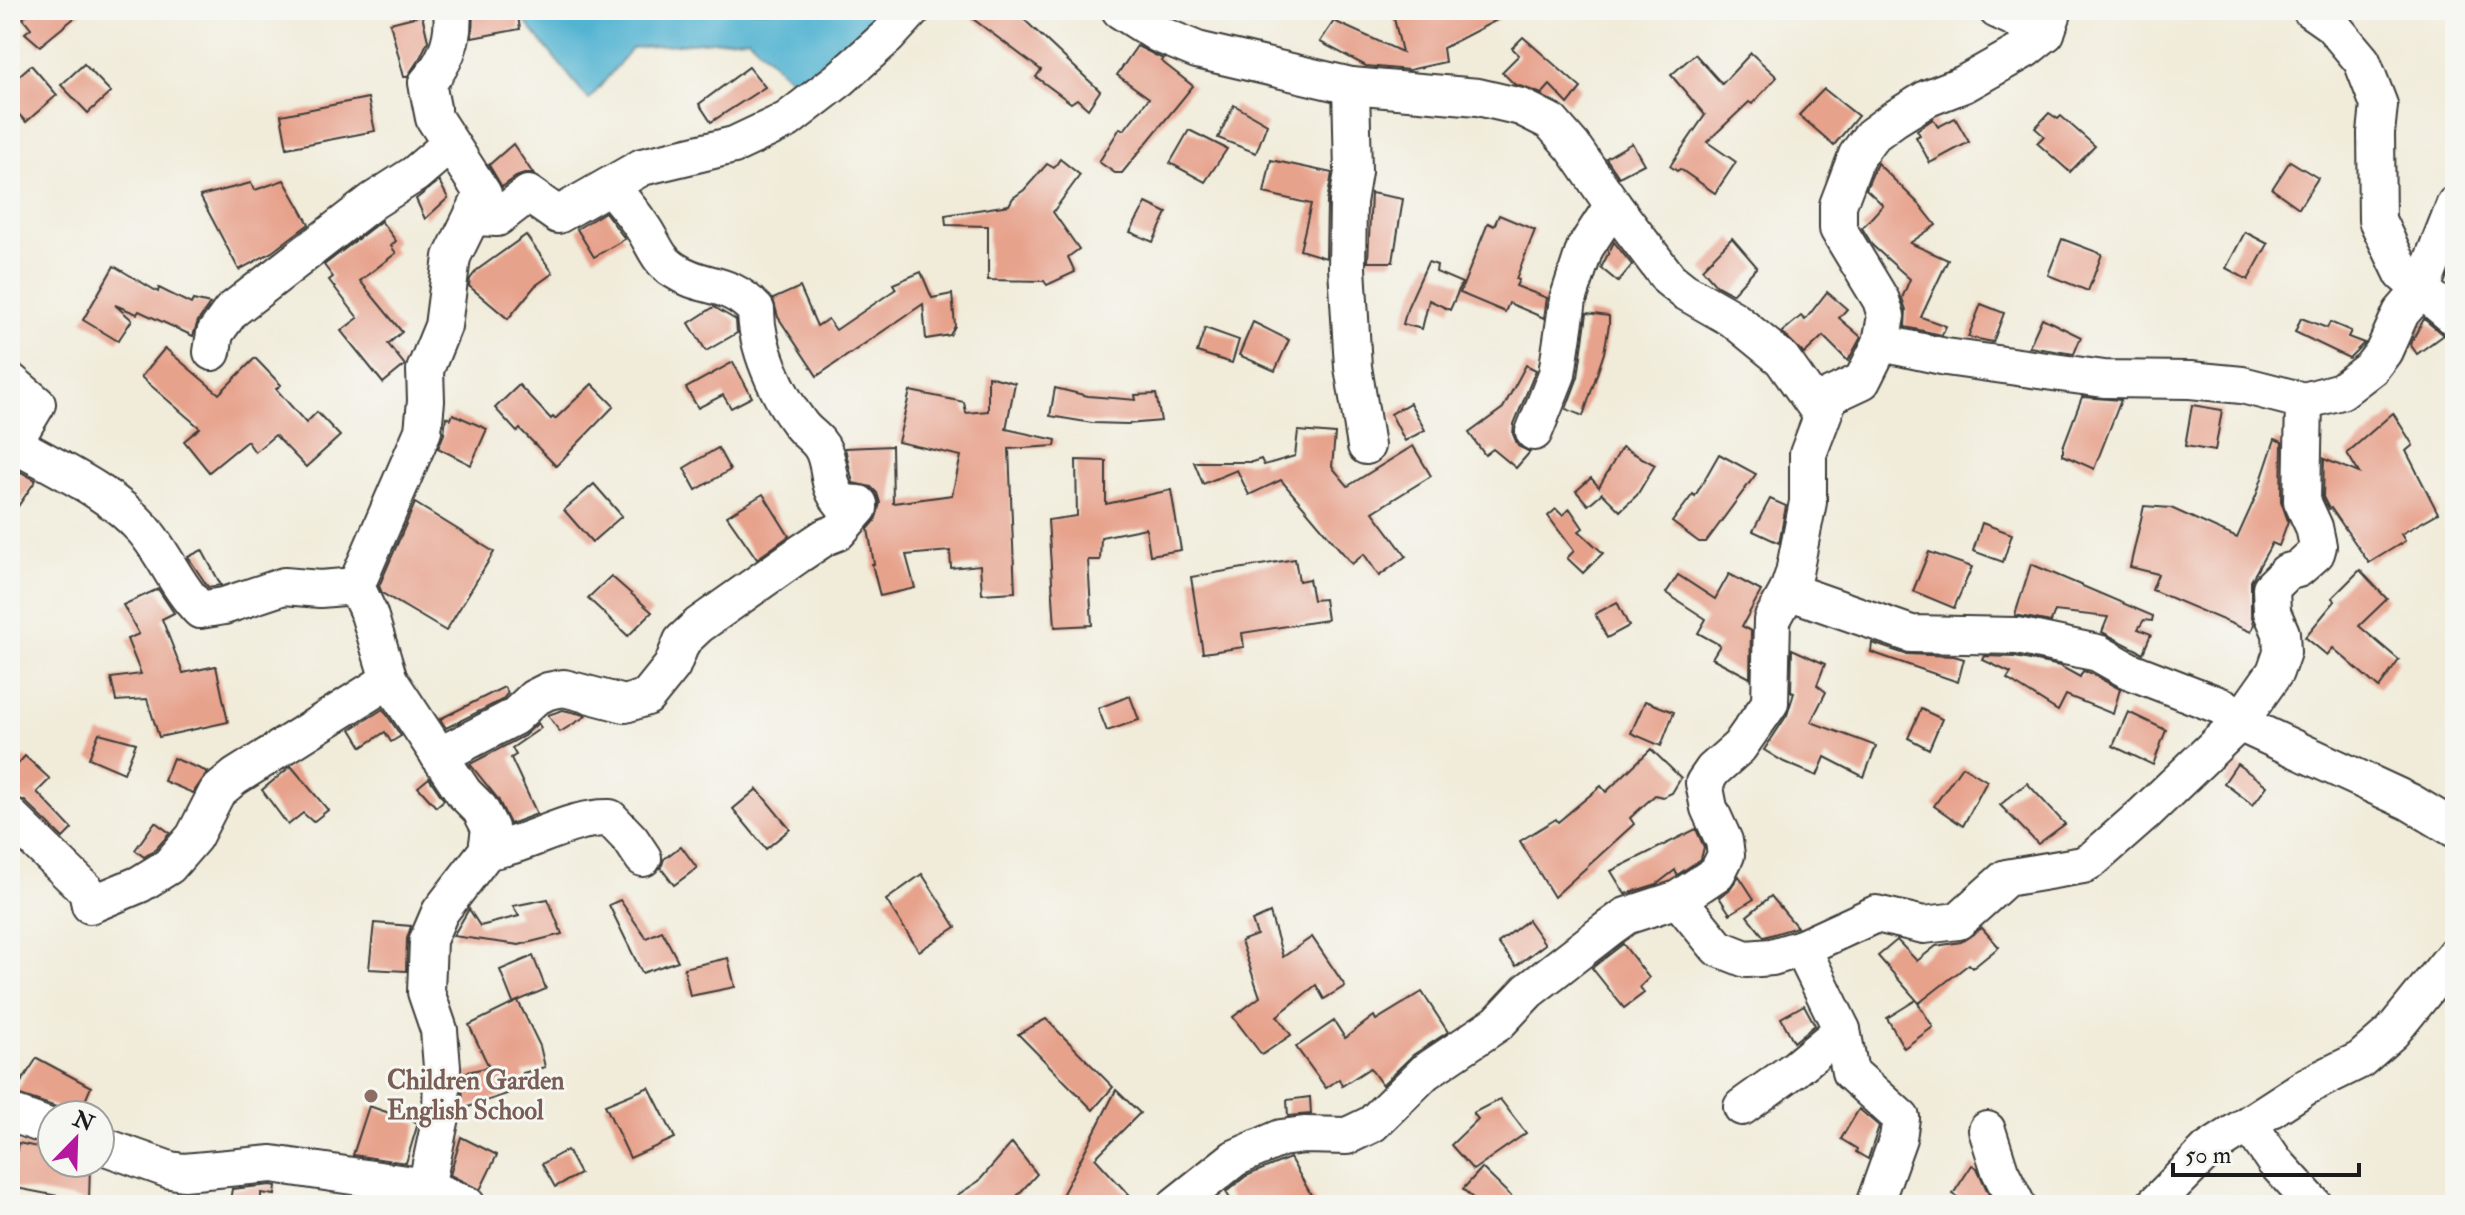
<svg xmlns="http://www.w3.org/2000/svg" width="2465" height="1215" viewBox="0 0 2465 1215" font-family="'IM FELL Double Pica',serif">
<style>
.water{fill:#53b4d2;stroke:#386877;stroke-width:2}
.building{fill:#e7a28c}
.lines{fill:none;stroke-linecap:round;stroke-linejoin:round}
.minor-casing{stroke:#3c3b38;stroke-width:40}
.minor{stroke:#fff;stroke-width:36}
.education-dot{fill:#8d6e63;stroke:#f6f6f2;stroke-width:3}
.labels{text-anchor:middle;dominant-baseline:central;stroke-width:6;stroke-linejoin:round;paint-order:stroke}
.education-label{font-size:26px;font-weight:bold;fill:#785e54;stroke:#f6f6f2;text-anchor:start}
</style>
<rect width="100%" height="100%" fill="#f6f6f2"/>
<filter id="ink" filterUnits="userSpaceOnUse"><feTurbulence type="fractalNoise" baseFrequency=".0125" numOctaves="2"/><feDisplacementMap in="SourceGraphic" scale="16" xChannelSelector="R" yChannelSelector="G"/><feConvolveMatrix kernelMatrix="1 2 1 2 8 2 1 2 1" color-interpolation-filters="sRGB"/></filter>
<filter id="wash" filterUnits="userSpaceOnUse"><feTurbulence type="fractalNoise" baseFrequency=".006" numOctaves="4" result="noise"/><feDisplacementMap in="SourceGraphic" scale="32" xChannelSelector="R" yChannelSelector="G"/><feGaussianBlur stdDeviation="1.8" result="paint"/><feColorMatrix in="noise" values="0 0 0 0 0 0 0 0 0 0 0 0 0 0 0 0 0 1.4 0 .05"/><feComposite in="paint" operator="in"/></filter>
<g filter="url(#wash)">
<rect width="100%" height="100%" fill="#f1ecda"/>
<!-- water -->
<path class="water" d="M525,10H887L795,84L748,38L632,48L589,100L527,24Z"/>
<g id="blocks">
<!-- building -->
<g class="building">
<path d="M32,10H84L40,46L25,33L31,28L23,18Z"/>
<path d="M473,10H517L520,29L472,38Z"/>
<path d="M961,10H1014L1100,91L1088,109L1077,99L1071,103L1036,77L1041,70Z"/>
<path d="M1392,10H1516L1443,48L1445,62L1409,70L1366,66L1320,42L1334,21L1402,52Z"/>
<path d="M422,15L428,41L421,56L407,77H404L390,23Z"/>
<path d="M1523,37L1581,88L1568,104L1550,85L1542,94L1514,84L1502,72L1519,55L1512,48Z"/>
<path d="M1137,46L1163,59L1161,61L1193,86L1122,173H1115L1099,162L1120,128L1124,130L1149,98L1117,75Z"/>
<path d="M1751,53L1777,77L1752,104L1749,102L1707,142L1736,162L1715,193L1680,169L1677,171L1670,166L1705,115L1671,75L1695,54L1722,84Z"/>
<path d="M84,64L111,92L88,113L61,85Z"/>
<path d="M31,65L57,95L26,122L10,105V84Z"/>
<path d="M749,67L765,87L711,122L699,104Z"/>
<path d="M1824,89L1858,116L1834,145L1799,115Z"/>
<path d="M368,98L375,131L287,148L281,115Z"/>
<path d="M1234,105L1267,124L1256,153L1218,138Z"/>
<path d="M2049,113L2058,119L2061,116L2095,146L2070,172L2037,143L2044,136L2035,128Z"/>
<path d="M1955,118L1969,142L1930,163L1916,137L1920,135L1917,130L1933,119L1938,127Z"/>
<path d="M1189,130L1227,149L1205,182L1170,163Z"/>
<path d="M1632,143L1644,164L1619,177L1606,158Z"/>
<path d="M513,144L534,175L527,173L516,177L502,187L489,165Z"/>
<path d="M1060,159L1080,175L1053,212L1079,249L1068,257L1075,272L1047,285L1044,281L988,280V226L946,225L945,215L1009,205L1013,198L1024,190L1047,164L1054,168Z"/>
<path d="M1271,160L1332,173L1327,202L1326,258L1300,250L1311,204L1264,193Z"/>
<path d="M2290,161L2318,178L2299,208L2272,189Z"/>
<path d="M1877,163L1920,205L1936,225L1910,243L1948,260L1921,317L1946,326L1942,335L1905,327L1906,310L1902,298L1910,279L1873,246L1862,228L1883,205L1866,189Z"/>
<path d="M284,180L309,224L272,252L239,270L200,196L251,183L255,190Z"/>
<path d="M439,181L448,198L425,219L416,199Z"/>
<path d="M1371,193L1403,199L1393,262H1368Z"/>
<path d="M1146,203L1167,213L1153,242L1130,232Z"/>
<path d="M605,212L625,239L594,257L577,229Z"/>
<path d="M1499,215L1535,230L1516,279L1519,280L1516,286L1547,298L1544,318L1509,303L1505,312L1460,293L1488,223L1494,226Z"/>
<path d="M381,221L396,241L391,246L396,253L360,281L402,332L388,344L405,365L383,383L341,331L358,318L329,280L333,277L324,265Z"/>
<path d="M2245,232L2268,244L2248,280L2226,268Z"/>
<path d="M526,235L553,273L535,286L508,319L469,286L470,279L477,270Z"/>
<path d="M1732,238L1757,267L1732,294L1717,286L1702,269Z"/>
<path d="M2062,239L2102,254L2088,291L2048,275Z"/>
<path d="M1614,242L1632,265L1618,282L1601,268Z"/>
<path d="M1428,262L1437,265L1436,272L1462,283L1450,310L1429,300L1422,329L1403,324L1408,306Z"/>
<path d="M114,266L158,292L159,288L191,304L193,300L210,304L198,321L193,336L139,311L137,314L115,305L132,320L118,341L83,320Z"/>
<path d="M921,272L932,298L952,294L955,326L950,335L926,339L923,304L817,376L778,317L773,299L800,287L817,326L828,319L836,330L896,289L893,284Z"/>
<path d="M1827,292L1847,309L1839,318L1861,337L1848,361L1823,336L1804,354L1782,332L1801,316L1805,320Z"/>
<path d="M1981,304L2004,313L1993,342L1968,337Z"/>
<path d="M714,307L736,320L737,333L706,351L689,323Z"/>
<path d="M1587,313L1609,316V325L1604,353L1583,416L1566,409L1578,377Z"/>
<path d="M2042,318L2081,337L2074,354L2029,347Z"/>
<path d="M2301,318L2327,328L2330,322L2351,331L2348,337L2364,343L2349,358L2295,332Z"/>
<path d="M2424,319L2443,335L2417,354L2410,344Z"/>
<path d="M1253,322L1289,340L1275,371L1239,355Z"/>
<path d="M1205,328L1239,340L1232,363L1197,352Z"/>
<path d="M165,348L219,394L255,358L281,385L276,389L306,423L317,412L340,436L306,467L275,435L255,452L247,441L209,472L184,441L200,428L141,377Z"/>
<path d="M733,362L752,397L731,408L723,395L698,408L686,388Z"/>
<path d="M1526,365L1536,370L1514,424L1513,434L1518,446L1530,452L1516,468L1493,449L1485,455L1469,433L1503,408Z"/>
<path d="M988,376L1015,383L1006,429L1056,440L1055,446L1009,449L1015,592L982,594L980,565L951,568L950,551L906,555L915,588L880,596L872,564H874L868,529L875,521L880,503L877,493L871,487L853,483L845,448L892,446L893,503L952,495L961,456L898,442L910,391L964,402L966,413L988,411Z"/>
<path d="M592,384L614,406L556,466L520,429L517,432L495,408L519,385L551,419L553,417L555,419Z"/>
<path d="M1055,388L1088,396L1136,400L1135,395L1156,394L1161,421L1127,424L1092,423L1050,416Z"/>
<path d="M2082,397L2121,400L2094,469L2063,455V447Z"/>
<path d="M1410,403L1425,430L1405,441L1391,414Z"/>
<path d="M2192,405L2222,410L2215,451L2185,446Z"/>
<path d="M2393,413L2413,445L2406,451L2438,513L2401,534L2405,541L2369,563L2331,508L2329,509L2323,497L2324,459L2359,473L2347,453Z"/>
<path d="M453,414L487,429L471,465L438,448L444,434L446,417L451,419Z"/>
<path d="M1298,431L1335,434L1332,467L1348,486L1413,446L1431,476L1373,512L1406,556L1379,576L1364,554L1352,564L1281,480L1249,495L1237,470L1203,484L1194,462H1252L1261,459L1264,465L1295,456Z"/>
<path d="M2275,439L2282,442L2281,501L2288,521L2279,546L2272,543L2251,581V613L2254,624L2251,632L2152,590L2158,574L2130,567L2144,506L2171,508L2237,538L2256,496Z"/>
<path d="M1622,447L1655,465L1637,495L1620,511L1602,493L1588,505L1576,491L1591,478L1599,487Z"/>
<path d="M718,448L730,470L696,490L684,468Z"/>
<path d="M1719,454L1756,474L1706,542H1699L1672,522L1693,494L1695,496Z"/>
<path d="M1076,460L1106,461V504L1171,490L1181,550L1150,555L1146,528L1101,537L1100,560H1088L1092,625L1055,627L1048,520L1077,516Z"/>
<path d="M15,469L36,480L10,518V470Z"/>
<path d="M594,484L622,516L592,542L564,510Z"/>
<path d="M763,494L789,536L757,559L727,516Z"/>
<path d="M1770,499L1786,506L1779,543L1753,531Z"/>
<path d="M415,503L494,552L446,631L382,593L379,586Z"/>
<path d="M1556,509L1562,515L1570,509L1583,528L1579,531L1603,553L1583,573L1567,558L1574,551L1548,516Z"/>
<path d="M1982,523L2012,534L2003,562L1973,551Z"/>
<path d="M202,550L221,585L208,587L188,557Z"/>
<path d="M1929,552L1972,567L1954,608L1913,591Z"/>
<path d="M1295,559L1299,581L1309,579L1313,600L1324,599L1327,620L1242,633L1244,647L1203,653L1191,577Z"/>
<path d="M2031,564L2153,616L2152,621L2144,620L2138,629L2151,634L2143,653L2102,632L2108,617L2055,611L2051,622L2015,615Z"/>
<path d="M2360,570L2387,599L2359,626L2399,660L2379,688L2333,648L2327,655L2305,637L2335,601L2332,598Z"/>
<path d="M1729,574L1761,591L1742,626L1751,631L1750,678L1712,658L1720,645L1698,633L1706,619L1666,593L1678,575L1715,599Z"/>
<path d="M611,576L652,612L628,636L588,598Z"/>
<path d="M158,589L174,613L162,619L183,673L216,666L228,722L159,737L147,699L116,701L111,678L141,674L127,639L139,634L123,605Z"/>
<path d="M1617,602L1629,626L1607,638L1595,614Z"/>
<path d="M1872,643L1905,654L1954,656L1964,659L1958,682L1871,652Z"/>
<path d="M1792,649L1825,664L1817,685L1826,692L1811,722L1876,746L1864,777L1825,757L1817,776L1784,762L1764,750L1787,715L1794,693L1791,692Z"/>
<path d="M1985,656L2015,657L2060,666L2080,677L2083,671L2090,673L2120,689L2113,714L2066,695L2058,711L2007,679L2011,673L1983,660Z"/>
<path d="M504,687L508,693L502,700L446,728L440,719Z"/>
<path d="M1130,696L1139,720L1107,731L1098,708Z"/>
<path d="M1645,701L1674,712L1661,746L1631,733Z"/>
<path d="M383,709L401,736L391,742L385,732L362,747L351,729Z"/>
<path d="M1921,709L1942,719L1929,749L1908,738Z"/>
<path d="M563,710L585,715L586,716L560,732L548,715Z"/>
<path d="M2128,712L2166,730L2153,765L2113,746Z"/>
<path d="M538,723L541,728L512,748L516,755L511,758L537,814L510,824L498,799L470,764L524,736Z"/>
<path d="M99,733L136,743L124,773L89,758Z"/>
<path d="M1651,749L1681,778L1672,793L1663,797L1655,795L1630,818L1634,824L1554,897L1520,841L1556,819L1558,822L1601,786L1606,792Z"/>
<path d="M25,756L50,779L37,792L72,829L63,838L25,801L10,795V773Z"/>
<path d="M173,758L208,772L193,793L164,781Z"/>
<path d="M2237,764L2267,786L2253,805L2224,783Z"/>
<path d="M291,766L328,810L313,822L303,813L288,825L262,790Z"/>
<path d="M1962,766L1987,781L1963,826L1934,806Z"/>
<path d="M429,778L444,800L436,807L418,787Z"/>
<path d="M2027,783L2065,824L2038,844L2000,805Z"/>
<path d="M757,789L790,829L766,849L733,809Z"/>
<path d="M155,822L170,833L155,850L144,857L135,850Z"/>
<path d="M1696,829L1704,847L1701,859L1677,875L1675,870L1657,884L1625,894L1611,871Z"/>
<path d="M681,846L697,868L674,885L661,868L664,859Z"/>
<path d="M922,874L956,927L919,951L886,900Z"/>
<path d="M1739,876L1754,899L1730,914L1719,897L1729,890Z"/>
<path d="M1771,896L1797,927L1764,937L1747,916Z"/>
<path d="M548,899L562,934L519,945L453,936L469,909L480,926L519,916L513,906Z"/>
<path d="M620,900L646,938L662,931L678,961L642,973L609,905Z"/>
<path d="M1270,913L1283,957L1312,937L1345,986L1324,999L1316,985L1277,1016L1291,1035L1262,1055L1233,1017L1260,997L1241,941L1257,935L1252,921Z"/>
<path d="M1528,920L1545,944L1516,966L1498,943Z"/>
<path d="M374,923L411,926L407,939L406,971L369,969Z"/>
<path d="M1982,928L1999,947L1973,968L1969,964L1919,1003L1878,956L1897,940L1917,961L1936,946L1961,942Z"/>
<path d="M1623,944L1649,978L1640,987L1644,993L1624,1008L1592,968Z"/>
<path d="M533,956L546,989L513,1003L500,970Z"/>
<path d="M728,958L735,987L690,996L684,968Z"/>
<path d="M1422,992L1448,1032L1413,1055L1382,1085L1370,1068L1342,1086L1339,1079L1326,1088L1296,1047L1334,1021L1345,1038L1374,1016L1376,1020Z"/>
<path d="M1916,1000L1933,1027L1904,1048L1887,1018Z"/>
<path d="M518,1001L540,1046L545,1067L523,1073L525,1079L504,1086L507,1094L462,1109L463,1073L489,1067L469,1025Z"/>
<path d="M1804,1005L1815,1025L1794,1042L1781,1018Z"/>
<path d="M1046,1019L1113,1087L1093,1110L1018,1034Z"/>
<path d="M37,1058L91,1087L79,1115H68L59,1108L14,1093Z"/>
<path d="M649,1087L675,1138L630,1158L605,1105Z"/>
<path d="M1116,1090L1140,1113L1095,1158L1138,1205H1057Z"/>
<path d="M1310,1097L1311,1114L1288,1116L1287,1100Z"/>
<path d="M1500,1099L1526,1133L1473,1170L1451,1145L1478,1119L1473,1113Z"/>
<path d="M369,1106L418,1123L406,1163L353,1155Z"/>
<path d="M1859,1109L1879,1126L1868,1159L1856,1152L1857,1149L1841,1139Z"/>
<path d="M461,1137L497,1155L480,1190L450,1175Z"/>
<path d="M18,1143L52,1150V1163H90L89,1202L11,1187Z"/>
<path d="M1012,1143L1037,1174L1009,1205H942L979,1181Z"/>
<path d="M567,1150L580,1174L555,1187L542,1164Z"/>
<path d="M1290,1158L1317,1205H1234L1226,1192L1246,1176Z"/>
<path d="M1972,1165L1977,1168L1991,1199L1987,1205H1970L1953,1194Z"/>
<path d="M1482,1168L1520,1205H1480L1463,1189Z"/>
<path d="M271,1185L276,1186L275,1195L261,1193V1205H245L230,1200L232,1189Z"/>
</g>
</g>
</g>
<g filter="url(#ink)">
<use href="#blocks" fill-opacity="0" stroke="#3c3b38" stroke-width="2"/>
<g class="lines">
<!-- minor casing -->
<g class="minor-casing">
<g id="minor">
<path d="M1120,10L1158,34L1197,50L1351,86L1478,97L1521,107L1551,122L1573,147L1613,205L1669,279L1684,291L1733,319L1782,359L1821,414"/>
<path d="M1997,10L2046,33"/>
<path d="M2311,10L2331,24L2362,61L2379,105L2376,133L2377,220L2403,274L2455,318"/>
<path d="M1351,86L1353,172L1348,202L1347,268L1353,367L1366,446"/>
<path d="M472,217L497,218L528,194L558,215L642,167L734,145L787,120L840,79L888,36L912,10"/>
<path d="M1881,343L1946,357L2104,379L2190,380L2242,385L2304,401L2341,391L2371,368L2384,351L2401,313L2421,290L2455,204"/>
<path d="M212,352L215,333L231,311L373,201L415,174L449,145"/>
<path d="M10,381L37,404L10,449"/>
<path d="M1534,432L1557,374L1568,300L1585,248L1613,205"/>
<path d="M14,444C58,469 109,491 143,529C165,554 176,586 200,610L224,606L284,586L320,589L356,586"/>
<path d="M1788,591L1911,634L2017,636L2098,653L2128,670L2226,708L2239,723L2410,802L2455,829"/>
<path d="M439,756L514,717L534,698L548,691L564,688L625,704L647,697L672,666L682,641L699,625L798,555L825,537L838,532L859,508V504L842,503C826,485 832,471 824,452C819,439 807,434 800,424C777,394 756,347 756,310C727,279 704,290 674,270C658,260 654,245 645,231C635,215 622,201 611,186"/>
<path d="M10,816L87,891L90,905L140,884L169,866L194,837L217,792L235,777L389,680"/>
<path d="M487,851C531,845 567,817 610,818L631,840L643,858"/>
<path d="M1678,899L1718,948L1746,959L1772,957L1802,948L1876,914L1924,925L1958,921L2006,878L2083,865L2093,859L2144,814L2239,723L2275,672L2282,652L2281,633L2272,612L2271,588L2287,572L2298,569L2316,553L2318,546L2314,527L2302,501L2304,401"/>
<path d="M1802,948L1842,1030L1850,1072L1901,1118L1898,1138L1874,1205"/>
<path d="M1742,1107L1795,1069L1842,1030"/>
<path d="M10,1113L52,1128"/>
<path d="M2249,1124L2275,1162L2314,1205"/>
<path d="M1987,1130L2000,1171L2017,1205"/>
<path d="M100,1145L170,1170L184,1172L272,1164L426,1187L467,1205"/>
<path d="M426,1187L441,1117L442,1067L439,1030L426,992L428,940L440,912L487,851L490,828L480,809L464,793L389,680L369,614L356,586L423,431L426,401L425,370L443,326L452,257L483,194L434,118L427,83C445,63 455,38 452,10"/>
<path d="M1176,1205L1235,1158L1281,1138L1304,1135L1347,1136L1372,1124L1425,1072L1498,1023L1528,991L1608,929L1626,916L1678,899L1717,873L1726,855L1724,841L1709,808L1704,783L1713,770L1739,747L1770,703L1772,620L1788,591L1794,573L1808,502V454L1830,396L1862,381L1881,343L1886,316L1881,300L1838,229V205L1857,155L1871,136L1894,119L1928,98L1964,84L2026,49L2046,33L2054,10"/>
<path d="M2154,1205L2208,1150L2307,1086L2360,1060L2392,1032L2455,954"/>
</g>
</g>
<!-- minor -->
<use href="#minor" class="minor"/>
</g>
</g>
<!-- markers -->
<circle class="education-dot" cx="371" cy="1096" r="8"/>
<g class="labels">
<!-- education labels -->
<g class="education-label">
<text x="387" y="1081">Children Garden<tspan x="387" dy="30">English School</tspan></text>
</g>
</g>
<!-- margin -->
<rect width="2465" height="1215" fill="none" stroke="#f6f6f2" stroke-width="40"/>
<!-- north arrow -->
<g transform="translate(76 1139) rotate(23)"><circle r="38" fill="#f6f6f2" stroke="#9f9f9c" stroke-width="2"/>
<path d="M0-6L14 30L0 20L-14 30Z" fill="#b5179e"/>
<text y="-12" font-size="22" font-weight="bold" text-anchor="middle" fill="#1c1c1c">N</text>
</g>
<!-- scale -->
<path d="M2173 1163v12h186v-12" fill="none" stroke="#1c1c1c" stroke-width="4"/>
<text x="2185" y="1163" font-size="24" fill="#1c1c1c" stroke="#f6f6f2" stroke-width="6" paint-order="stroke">50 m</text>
</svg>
